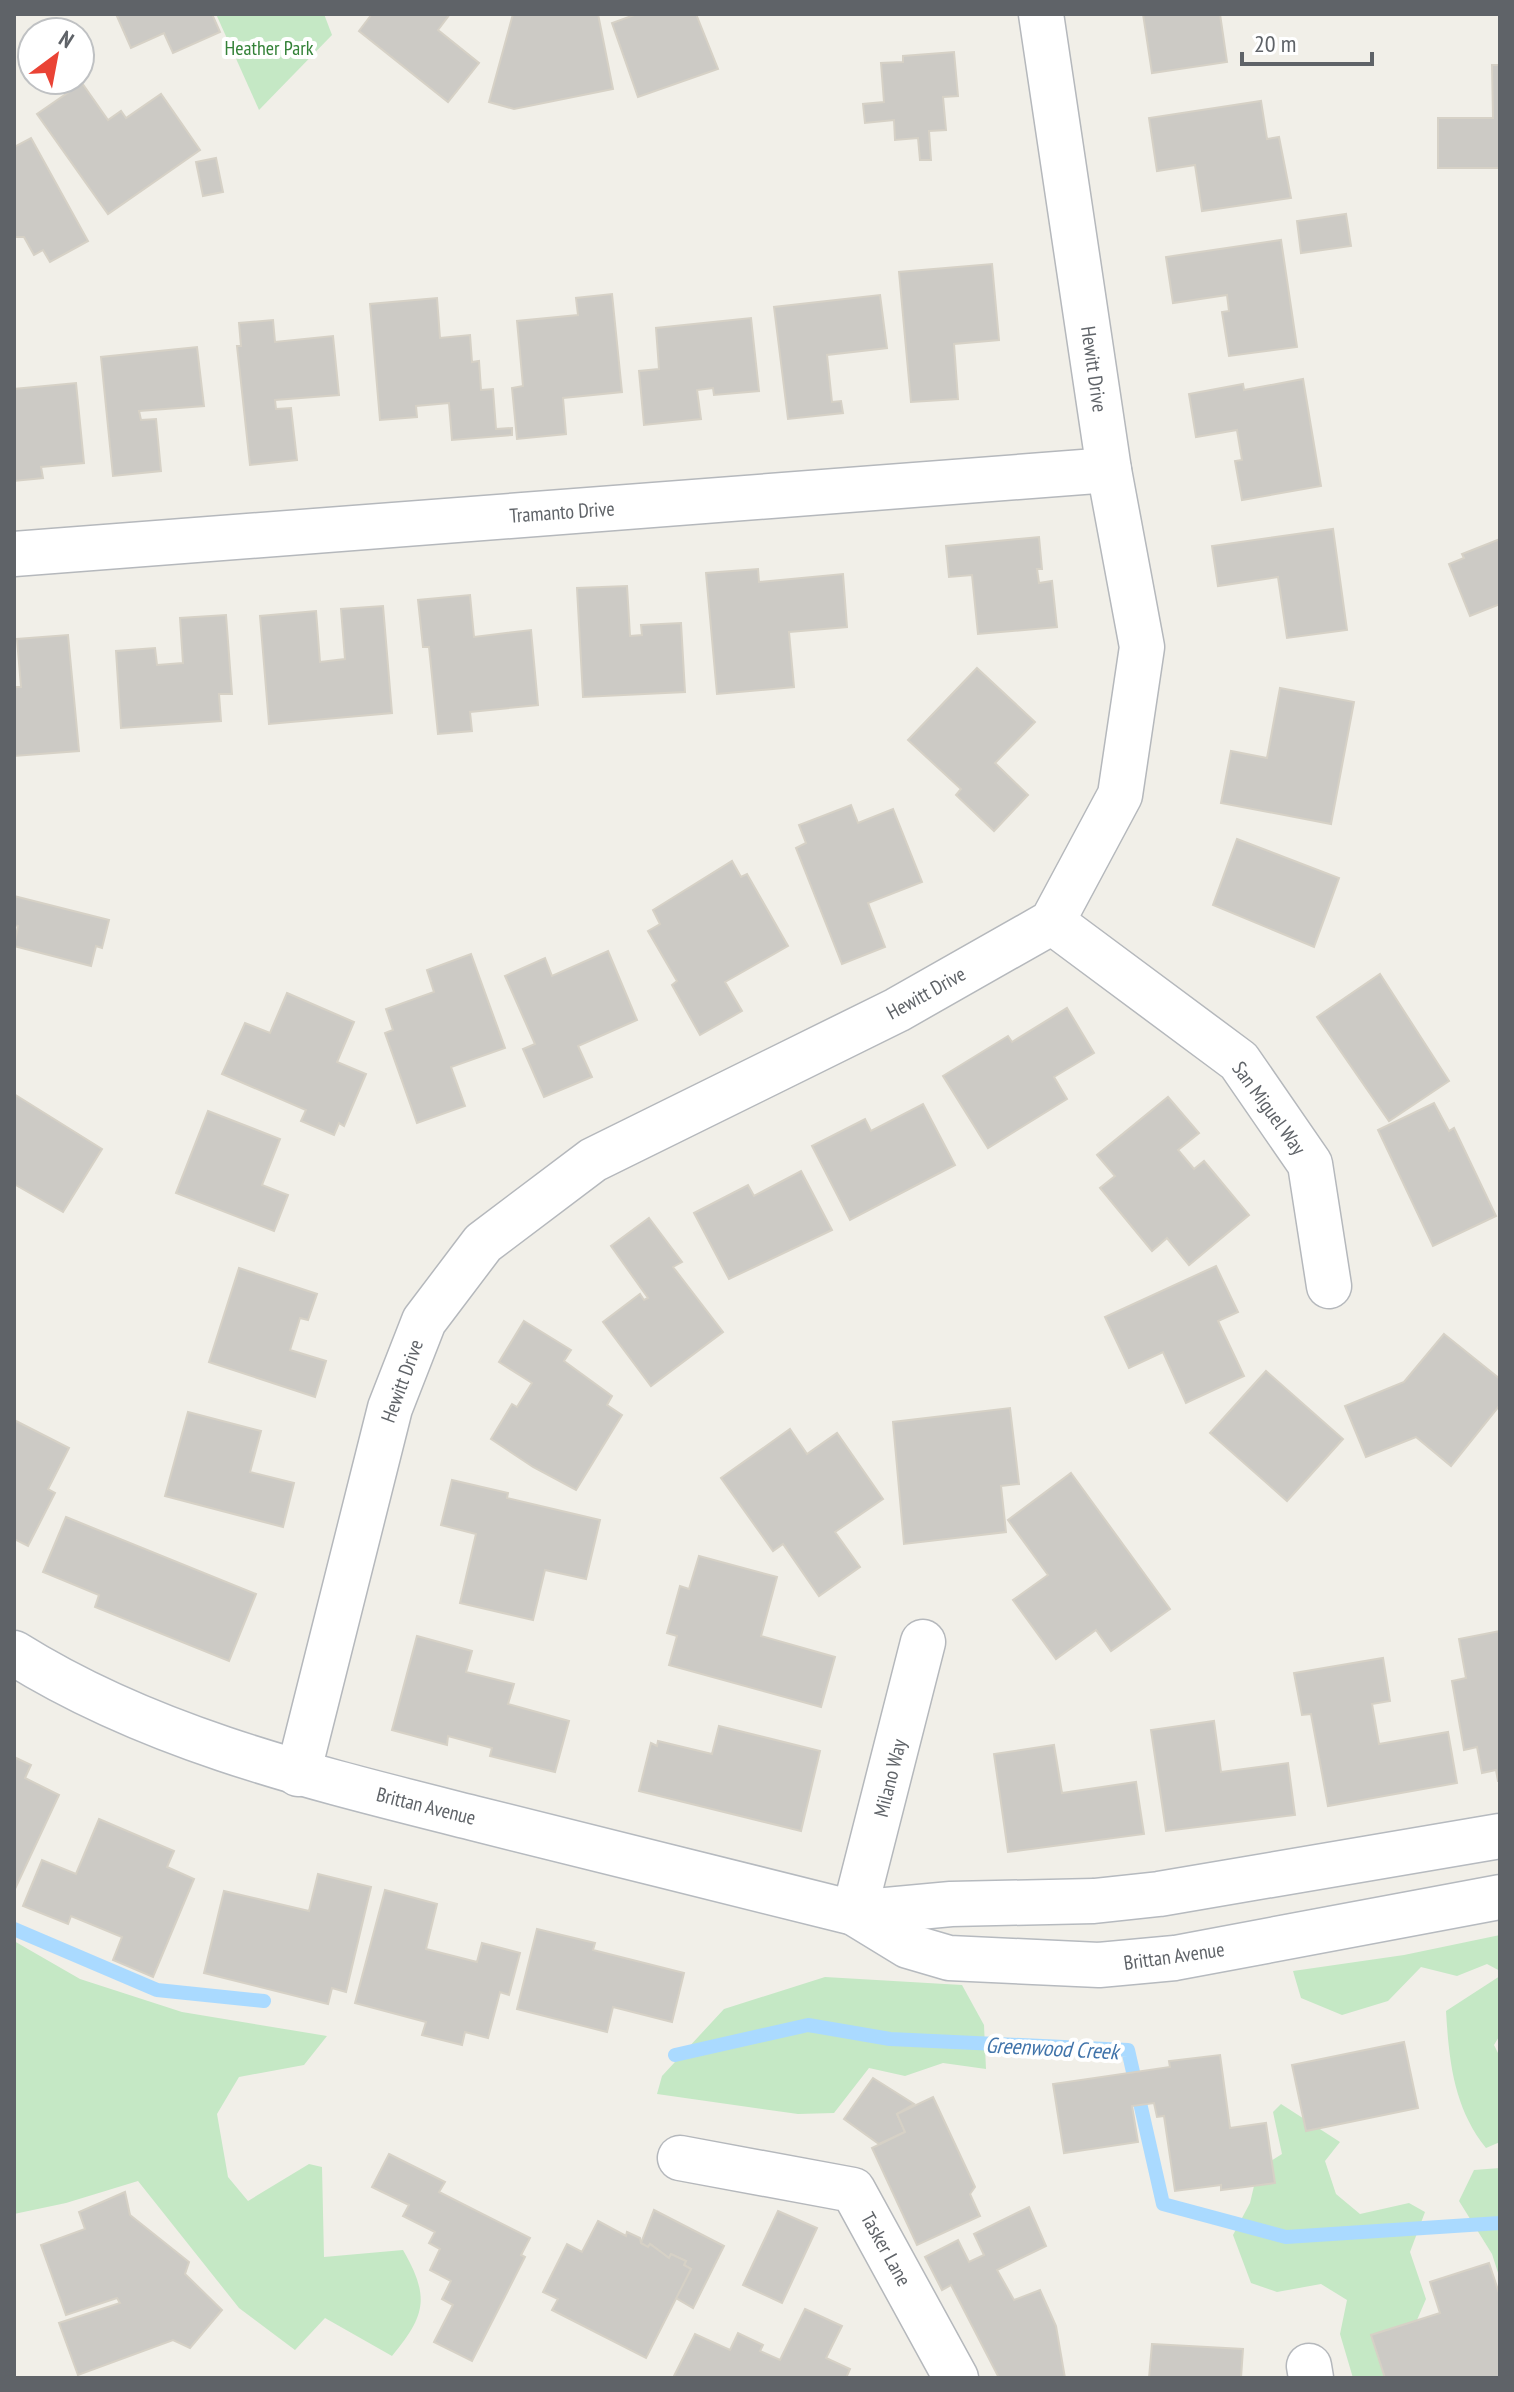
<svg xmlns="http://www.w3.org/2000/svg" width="1514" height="2392" viewBox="0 0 1514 2392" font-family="'PT Sans Narrow',sans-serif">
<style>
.green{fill:#c5e8c5}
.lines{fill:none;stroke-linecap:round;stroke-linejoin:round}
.stream{stroke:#aadaff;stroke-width:14}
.building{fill:#cccac5;stroke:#d6d1c6;stroke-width:2}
.minor-casing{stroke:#b5b8bc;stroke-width:47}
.secondary-casing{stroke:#b6babf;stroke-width:47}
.minor{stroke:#fff;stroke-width:44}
.secondary{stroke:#fff;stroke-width:44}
.labels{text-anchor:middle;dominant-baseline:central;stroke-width:8;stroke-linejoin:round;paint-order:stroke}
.park-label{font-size:20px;fill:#348238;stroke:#fff}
.street-label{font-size:20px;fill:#5f6368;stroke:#fff}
.water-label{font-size:22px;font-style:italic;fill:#4174aa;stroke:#fff}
</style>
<rect width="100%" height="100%" fill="#f1efe8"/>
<!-- green -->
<g class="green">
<path d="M216,14H324L332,35L259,110Z"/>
<path d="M1500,1935V1971L1487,1964L1457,1976L1421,1967L1388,2001L1342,2015L1301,1998L1293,1971L1404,1955Z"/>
<path d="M14,1941L80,1979L182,2012L327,2036L304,2065L239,2077L217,2114L228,2177L248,2201L309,2164L322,2167L324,2257L403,2250C430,2297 426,2315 392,2356L325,2318L295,2350L239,2308L138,2181L66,2203L14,2214Z"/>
<path d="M1500,1976V2035L1494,2045L1500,2057V2142L1486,2148C1454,2108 1449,2062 1446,2011Z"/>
<path d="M825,1977L962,1985L984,2025L986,2069L943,2063L905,2076L869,2068L834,2113L798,2114L657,2094L662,2076L724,2009Z"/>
<path d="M1281,2104L1340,2142L1325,2161L1336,2194L1360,2214L1409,2203L1425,2212L1410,2252L1426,2299L1399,2362L1387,2378H1353L1340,2334L1347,2300L1321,2284L1277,2292L1251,2283L1233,2235L1250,2203L1258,2169L1282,2154L1273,2112Z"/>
<path d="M1500,2168V2279L1492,2254L1459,2201L1474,2170Z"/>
</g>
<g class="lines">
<!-- stream -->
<g class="stream">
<path d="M14,1929L157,1990L264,2001"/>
<path d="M675,2055L808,2025L890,2039L1128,2050L1163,2204L1286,2237L1500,2223"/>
</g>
</g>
<!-- building -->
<g class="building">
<path d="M116,14H212L220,32L173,53L164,33L131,48Z"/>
<path d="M372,14H450L438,30L479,63L448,102L359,31Z"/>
<path d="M513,14H598L613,89L514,109L489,102Z"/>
<path d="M637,14H696L718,69L638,97L612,23Z"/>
<path d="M1143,14H1220L1227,62L1152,73Z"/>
<path d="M954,52L958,96L943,97L946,130L929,131L931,160H920L918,138L895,140L894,120L865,123L863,104L884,102L881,63L903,62V56Z"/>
<path d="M1492,65H1500V168H1438V118H1493Z"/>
<path d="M82,83L108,120L121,111L126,118L161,94L200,150L108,214L37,114Z"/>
<path d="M1261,101L1267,139L1279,137L1291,198L1202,211L1195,165L1157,171L1149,118Z"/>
<path d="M31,138L88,241L50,262L43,250L34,255L24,237H14V147Z"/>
<path d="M216,158L223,192L203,196L196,162Z"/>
<path d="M1346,214L1351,246L1301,253L1297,221Z"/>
<path d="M1281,240L1297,347L1229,356L1222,312L1229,311L1227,295L1173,303L1166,257Z"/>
<path d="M992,264L999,340L954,344L958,399L911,402L899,272Z"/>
<path d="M612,294L622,392L563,398L566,434L517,439L512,388L523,386L517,321L578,315L576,298Z"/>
<path d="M880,295L887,348L827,355L832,402L841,401L843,413L788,419L774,307Z"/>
<path d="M437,298L440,338L470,335L472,362L479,361L481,390L493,389L496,429L512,428V435L452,440L449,403L416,406L417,417L380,420L370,304Z"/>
<path d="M751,318L759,391L714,395L713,388L697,390L701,419L644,425L639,371L659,369L656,328Z"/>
<path d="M273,320L275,342L333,336L339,395L275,400L276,409L291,408L297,460L250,465L237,346H241L239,323Z"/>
<path d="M197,347L204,406L139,411L141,420L156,419L161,471L113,476L101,357Z"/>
<path d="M1303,379L1321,486L1242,500L1235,461L1242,460L1237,430L1196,437L1189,394L1243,384L1244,390Z"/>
<path d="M76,383L84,463L41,467L43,478L14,481V389Z"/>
<path d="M1333,529L1347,630L1287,638L1278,577L1218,586L1212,546Z"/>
<path d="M1039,537L1042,569H1037L1039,583L1052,581L1057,627L978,634L972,575L949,577L946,546Z"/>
<path d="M1500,539V604L1470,616L1449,564L1464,558L1462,554Z"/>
<path d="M758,569L759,582L843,574L847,627L789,632L794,687L717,694L706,573Z"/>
<path d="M627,586L630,636L642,635L641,625L681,623L685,692L583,697L577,588Z"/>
<path d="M470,595L474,637L531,630L538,705L470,712L472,731L438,734L429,647H423L418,600Z"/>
<path d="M383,606L392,713L269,724L260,616L316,611L320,662L345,659L341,609Z"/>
<path d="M226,615L232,694H219L221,721L121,728L116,651L155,648L157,665L183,663L180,618Z"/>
<path d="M68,635L79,751L14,756V687H21L17,639Z"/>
<path d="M977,668L1035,722L995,763L1028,795L994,831L956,795L961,789L908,740Z"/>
<path d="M1280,688L1354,702L1331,824L1221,803L1231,751L1267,758Z"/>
<path d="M851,805L858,823L893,809L922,882L868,903L885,947L842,964L796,848L806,843L799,825Z"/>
<path d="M1237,839L1339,878L1314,947L1213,905Z"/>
<path d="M732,861L741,877L747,874L788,946L725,982L742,1011L700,1035L672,985L677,981L648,931L660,924L653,910Z"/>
<path d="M14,896L109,920L102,948L96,946L91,966L14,946L18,926L14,925Z"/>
<path d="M608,951L637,1020L578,1046L592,1077L544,1097L523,1049L535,1044L505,976L545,958L552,976Z"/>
<path d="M471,954L505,1048L451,1067L465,1106L417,1123L385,1033L393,1030L386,1009L434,992L427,970Z"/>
<path d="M1380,974L1449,1081L1389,1121L1317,1017Z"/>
<path d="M287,993L354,1022L337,1062L366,1074L344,1126L339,1123L334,1135L301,1121L306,1110L222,1074L245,1023L270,1033Z"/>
<path d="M1067,1008L1094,1053L1054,1077L1067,1099L988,1148L943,1076L1008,1036L1012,1042Z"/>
<path d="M14,1094L102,1149L63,1212L14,1184Z"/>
<path d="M1168,1097L1199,1133L1178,1150L1194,1169L1204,1161L1249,1215L1189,1265L1167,1238L1152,1251L1100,1188L1115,1176L1097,1155Z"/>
<path d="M1434,1103L1449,1131L1454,1128L1496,1216L1433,1246L1378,1130Z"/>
<path d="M923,1104L955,1165L850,1220L812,1146L865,1119L871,1131Z"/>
<path d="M208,1111L280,1139L262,1185L288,1195L274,1231L176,1193Z"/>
<path d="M801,1171L832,1230L729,1279L694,1213L748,1185L754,1196Z"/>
<path d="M649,1218L682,1262L673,1267L723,1332L651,1386L603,1322L640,1294L644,1300L648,1298L611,1246Z"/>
<path d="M1216,1266L1238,1312L1218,1321L1244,1376L1186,1403L1163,1352L1129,1368L1105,1317Z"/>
<path d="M239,1268L317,1294L308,1320L300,1318L290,1350L326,1361L315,1397L209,1362Z"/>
<path d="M524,1321L571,1350L564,1361L612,1396L607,1405L622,1415L576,1490L533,1467L491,1439L512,1404L517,1407L532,1383L499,1362Z"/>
<path d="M1444,1334L1500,1379V1405L1451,1466L1416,1437L1366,1457L1345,1406L1404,1382Z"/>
<path d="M1266,1371L1343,1439L1287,1501L1210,1433Z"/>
<path d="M1010,1408L1019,1484L1001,1486L1006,1532L904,1544L893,1422Z"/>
<path d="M188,1412L261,1431L250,1472L294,1483L283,1527L165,1496Z"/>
<path d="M14,1420L69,1448L48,1489L55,1493L28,1546L14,1539Z"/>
<path d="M790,1429L807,1454L837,1433L883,1499L835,1532L860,1567L819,1596L783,1544L773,1551L721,1478Z"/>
<path d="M1071,1473L1170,1609L1111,1651L1096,1630L1056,1659L1013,1600L1048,1575L1008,1520Z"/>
<path d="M452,1480L508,1493L507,1498L600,1520L586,1579L545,1570L533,1620L460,1603L476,1534L441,1525Z"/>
<path d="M66,1517L256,1594L229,1661L95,1607L99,1595L43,1572Z"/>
<path d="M699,1556L777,1577L761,1636L835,1657L821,1707L669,1665L677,1636L667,1633L680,1586L689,1589Z"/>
<path d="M1500,1631V1781H1498L1496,1770L1482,1773L1477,1747L1464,1750L1452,1681L1466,1678L1459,1639Z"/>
<path d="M417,1636L472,1651L466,1672L514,1684L508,1704L569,1721L555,1772L490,1756L492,1748L448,1736L447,1745L392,1730Z"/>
<path d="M1383,1658L1390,1701L1372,1704L1379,1744L1448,1732L1457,1783L1328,1806L1311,1714L1302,1715L1294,1673Z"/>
<path d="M1214,1721L1221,1772L1288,1763L1295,1815L1166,1831L1151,1730Z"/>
<path d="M719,1726L820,1751L801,1831L639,1791L651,1743L657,1746L658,1741L712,1754Z"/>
<path d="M1054,1745L1062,1793L1136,1782L1144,1834L1008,1852L994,1754Z"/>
<path d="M14,1757L31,1765L25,1778L59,1795L14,1891Z"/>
<path d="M99,1819L174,1851L167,1867L194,1879L153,1977L113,1960L122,1937L71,1916L68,1924L23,1906L42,1860L76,1874Z"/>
<path d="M318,1874L371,1887L346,1992L332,1988L328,2004L204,1973L224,1891L309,1911Z"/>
<path d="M385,1890L437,1904L426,1949L477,1962L482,1943L520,1953L509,1995L500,1992L488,2038L465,2032L462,2045L422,2035L426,2022L355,2003Z"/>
<path d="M537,1929L595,1943L593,1950L684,1973L672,2022L613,2007L607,2032L517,2009Z"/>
<path d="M1404,2042L1418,2108L1306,2131L1292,2065Z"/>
<path d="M1220,2055L1230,2128L1266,2123L1275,2183L1221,2190V2185L1175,2191L1164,2116L1157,2117L1154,2103L1132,2106L1138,2142L1064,2153L1053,2084L1170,2067L1169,2061Z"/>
<path d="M873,2078L914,2104L897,2114L905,2132L879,2144L844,2119Z"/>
<path d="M933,2097L975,2187L970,2194L980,2216L917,2245L872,2148L905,2132L897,2114Z"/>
<path d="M389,2154L445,2182L439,2192L530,2238L521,2255L525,2257L472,2361L434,2342L453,2305L442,2299L451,2281L430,2270L440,2249L429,2243L435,2232L403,2216L409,2205L372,2187Z"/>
<path d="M125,2192L130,2215L189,2262L185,2274L222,2310L190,2348L173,2340L78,2375L59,2323L120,2303L117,2298L66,2315L41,2245L85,2229L79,2212Z"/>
<path d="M1029,2207L1046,2246L997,2270L1014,2300L1040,2290L1056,2326L1065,2378H999L951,2285L942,2290L925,2257L958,2240L969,2262L984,2255L974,2234Z"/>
<path d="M654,2210L724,2246L693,2308L676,2298L691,2269L684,2265L686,2261L671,2254L669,2258L650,2244L648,2247L641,2243Z"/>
<path d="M778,2211L817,2228L782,2303L743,2285Z"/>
<path d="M598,2221L626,2236L627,2232L640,2238L641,2243L648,2247L650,2244L669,2258L671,2254L686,2261L684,2265L691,2269L646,2358L552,2310L558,2299L543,2292L567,2244L582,2252Z"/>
<path d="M1489,2263L1500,2296V2377L1385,2378L1371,2335L1440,2313L1430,2282Z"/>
<path d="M805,2309L842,2326L826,2358L850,2369L846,2378H673L695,2334L730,2350L738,2333L763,2345L760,2351L780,2360Z"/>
<path d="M1152,2344L1243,2349L1241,2378H1149Z"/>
</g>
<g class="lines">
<!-- minor casing -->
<g class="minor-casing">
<g id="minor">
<path d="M14,554L1109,470"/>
<path d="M1052,922L1239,1061L1310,1164L1329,1286"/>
<path d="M298,1774L390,1408L424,1321L483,1243L593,1160L897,1010L1052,922L1120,795L1142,647L1109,470L1041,14"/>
<path d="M854,1913L923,1642"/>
<path d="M680,2158L853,2190L956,2378"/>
<path d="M1309,2366L1311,2378"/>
</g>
</g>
<!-- secondary casing -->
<g class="secondary-casing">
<g id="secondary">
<path d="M14,1653C153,1740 315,1778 473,1818C600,1850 727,1881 854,1913L908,1946L949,1958L1099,1965L1175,1958L1500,1897"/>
<path d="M854,1913L951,1904L1094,1901L1159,1894L1500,1836"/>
</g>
</g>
<!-- minor -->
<use href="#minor" class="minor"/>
<!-- secondary -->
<use href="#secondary" class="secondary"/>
</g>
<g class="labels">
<!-- park labels -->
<g class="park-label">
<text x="269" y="48">Heather Park</text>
</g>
<!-- street labels -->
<g class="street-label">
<text transform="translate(1094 369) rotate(82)">Hewitt Drive</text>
<text transform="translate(562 512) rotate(-4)">Tramanto Drive</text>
<text transform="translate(926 993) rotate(-29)">Hewitt Drive</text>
<text transform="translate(1269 1108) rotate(54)">San Miguel Way</text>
<text transform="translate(402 1381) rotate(-70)">Hewitt Drive</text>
<text transform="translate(890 1778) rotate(-76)">Milano Way</text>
<text transform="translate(426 1806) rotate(14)">Brittan Avenue</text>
<text transform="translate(1174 1956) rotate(-8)">Brittan Avenue</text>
<text transform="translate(886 2249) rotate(61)">Tasker Lane</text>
</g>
<!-- water labels -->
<g class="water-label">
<text transform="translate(1052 2048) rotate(3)">Greenwood Creek</text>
</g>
</g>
<!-- border -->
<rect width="1514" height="2392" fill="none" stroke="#5f6368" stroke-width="32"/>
<!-- north arrow -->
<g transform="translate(56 56) rotate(32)"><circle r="38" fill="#ffffff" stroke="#bfc1c3" stroke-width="2"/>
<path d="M0-6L14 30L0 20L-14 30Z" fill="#ea4335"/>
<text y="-12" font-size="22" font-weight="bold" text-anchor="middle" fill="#5f6368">N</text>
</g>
<!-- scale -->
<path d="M1242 52v12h130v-12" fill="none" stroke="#5f6368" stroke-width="4"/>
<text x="1254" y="52" font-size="24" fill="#5f6368" stroke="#ffffff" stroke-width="6" paint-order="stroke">20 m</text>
</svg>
